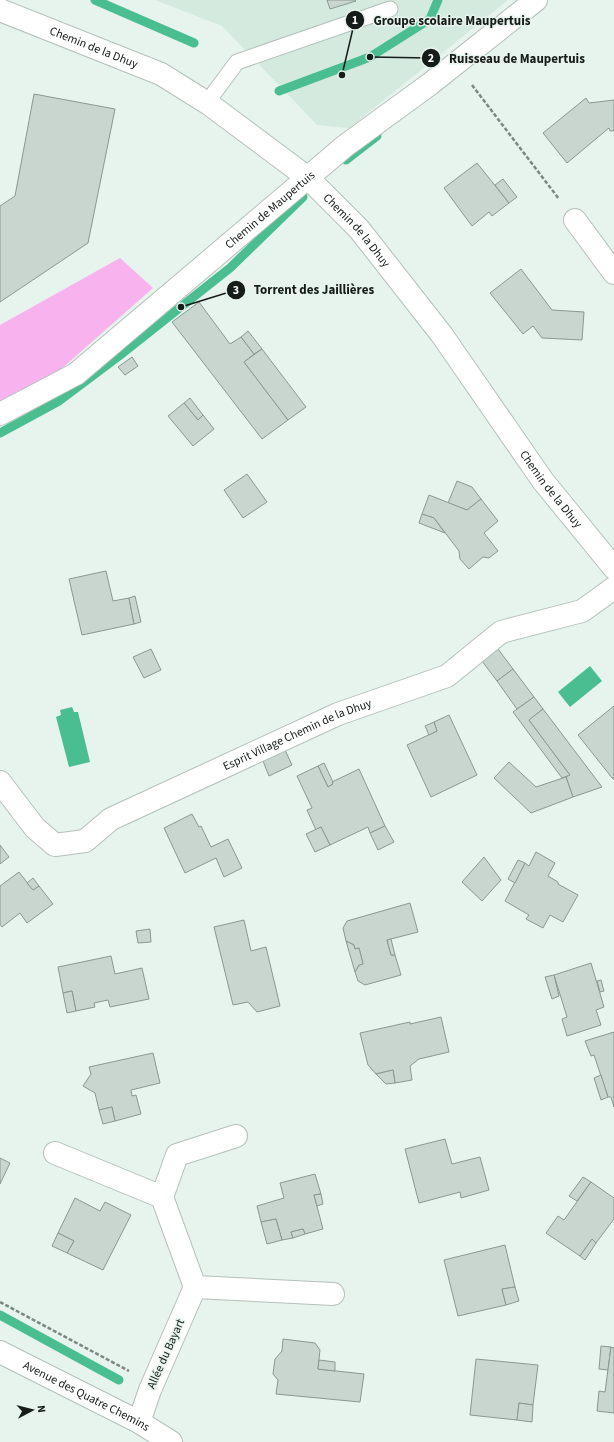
<svg xmlns="http://www.w3.org/2000/svg" width="614" height="1442" viewBox="0 0 614 1442" font-family="'Source Sans 3',sans-serif">
<style>
.built{fill:#d4eadf}
.green{fill:#f8b3ef}
.water{fill:#4abd91}
.lines{fill:none;stroke-linecap:round;stroke-linejoin:round}
.stream{stroke:#4abd91;stroke-width:9}
.building{fill:#c8d6cf;stroke:#8b9892}
.lane-casing{stroke:#b3c1ba;stroke-width:17}
.street-casing{stroke:#b3c1ba;stroke-width:24}
.secondary-casing{stroke:#b3c1ba;stroke-width:24}
.path{stroke:#7d8782;stroke-width:2.5;stroke-dasharray:4 2;stroke-linecap:butt}
.lane{stroke:#fff;stroke-width:15}
.street{stroke:#fff;stroke-width:22}
.secondary{stroke:#fff;stroke-width:22}
.labels{text-anchor:middle;dominant-baseline:central;stroke-width:3;stroke-linejoin:round;paint-order:stroke}
.street-label{font-size:12px;fill:#161c19;stroke:#e6f4ed}
.leader{fill:none;stroke:#161c19;stroke-width:1.5}
.callout-dot{fill:#161c19;stroke:#e6f4ed;stroke-width:1.5}
.mark-label{font-size:12px;text-anchor:middle;font-weight:bold;fill:#fff}
.callout-label{font-size:13px;text-anchor:middle;font-weight:bold;fill:#161c19;stroke:#e6f4ed;stroke-width:3;stroke-linejoin:round;paint-order:stroke}
</style>
<rect width="100%" height="100%" fill="#e6f4ed"/>
<!-- built -->
<path class="built" d="M155,0H508L349,128L317,125L222,26Z"/>
<!-- green -->
<path class="green" d="M120,258L153,288L0,423V325Z"/>
<!-- water -->
<g class="water">
<path d="M590,666L602,681L570,707L558,692Z"/>
<path d="M72,707L74,712H78L90,762L69,767L56,717L61,715L60,710Z"/>
</g>
<g class="lines">
<!-- stream -->
<g class="stream">
<path d="M95,0L194,43"/>
<path d="M279,91L370,57L430,19L438,0"/>
<path d="M346,160L377,136"/>
<path d="M0,433L59,401L119,356L230,268L303,197"/>
<path d="M0,1315L119,1380"/>
</g>
</g>
<!-- building -->
<g class="building">
<path d="M327,0H355L356,1L330,9Z"/>
<path d="M34,94L115,109L88,243L0,302V206L15,196Z"/>
<path d="M586,98L589,103L614,100V131H610L609,128L567,163L543,133Z"/>
<path d="M477,163L509,203L492,216L489,212L472,226L444,188Z"/>
<path d="M503,179L517,197L509,203L495,185Z"/>
<path d="M521,269L552,310L584,312L582,340L542,338L533,326L523,334L490,293Z"/>
<path d="M199,302L230,344L241,337L254,354L244,362L288,420L262,439L172,322Z"/>
<path d="M248,331L262,349L254,354L241,337Z"/>
<path d="M262,349L306,407L288,420L244,362Z"/>
<path d="M132,357L138,366L125,375L118,367Z"/>
<path d="M190,398L203,415L198,420L184,403Z"/>
<path d="M184,403L198,420L203,415L214,429L193,446L168,416Z"/>
<path d="M247,474L267,502L243,518L224,490Z"/>
<path d="M457,481L472,487L481,499L467,510L448,503Z"/>
<path d="M429,495L467,510L481,499L498,521L484,533L498,551L489,558L483,557L469,569L460,559L459,551L434,518L422,514Z"/>
<path d="M422,514L434,518L445,533L419,523Z"/>
<path d="M106,571L113,601L129,598L134,624L82,635L69,579Z"/>
<path d="M135,596L141,622L134,624L129,598Z"/>
<path d="M151,649L161,670L144,678L133,657Z"/>
<path d="M498,649L513,669L497,681L482,661Z"/>
<path d="M513,669L534,697L517,709L497,681Z"/>
<path d="M534,697L543,709L529,720L570,775L562,778L513,712Z"/>
<path d="M614,706V779H613L578,735Z"/>
<path d="M543,709L602,787L573,797L566,777L570,775L529,720Z"/>
<path d="M449,715L477,775L431,797L407,745L437,731L434,722Z"/>
<path d="M434,722L437,731L429,735L425,726Z"/>
<path d="M285,750L292,765L269,776L263,761Z"/>
<path d="M509,762L536,787L566,777L573,797L531,813L494,778Z"/>
<path d="M324,763L333,782V784L328,787L318,766Z"/>
<path d="M318,766L328,787L333,784L332,782L359,769L385,826L370,833L368,827L330,845L321,827L316,830L307,810L312,808L297,776Z"/>
<path d="M192,814L199,827L201,826L211,847L228,839L242,868L224,877L216,858L185,873L164,828Z"/>
<path d="M385,826L394,842L378,850L370,833Z"/>
<path d="M321,827L330,845L315,852L306,834Z"/>
<path d="M0,845L9,857L0,864Z"/>
<path d="M536,852L555,863L548,876L558,882V884L578,895L563,922L550,915L543,928L526,919L529,915L505,901L525,863L529,866Z"/>
<path d="M484,857L501,880L482,901L462,882Z"/>
<path d="M518,860L525,863L515,883L508,879Z"/>
<path d="M19,872L33,890L39,886L53,904L27,923L20,913L2,927L0,924V886Z"/>
<path d="M33,878L39,886L33,890L27,883Z"/>
<path d="M410,903L418,932L387,940L391,955H395L401,975L365,985L358,981L355,972L359,965L363,964L359,948L355,949L354,945L346,941L343,928L347,921Z"/>
<path d="M244,920L251,951L266,947L280,1006L257,1012L248,1002L233,1005L214,927Z"/>
<path d="M150,929L151,942L138,943L136,931Z"/>
<path d="M391,939L395,955H391L387,940Z"/>
<path d="M346,941L354,945L355,949L359,948L363,964L359,965L355,972Z"/>
<path d="M111,956L115,974L142,968L149,999L110,1007L108,1000L94,1003L95,1007L76,1011L72,991L63,993L58,967Z"/>
<path d="M591,963L604,1007L596,1010L601,1025L567,1036L562,1019L567,1017L554,975Z"/>
<path d="M554,975L559,996L552,999L545,977Z"/>
<path d="M601,980L604,991L600,992L597,981Z"/>
<path d="M72,991L76,1011L67,1013L63,993Z"/>
<path d="M441,1017L449,1052L419,1059L410,1066L412,1080L395,1083L393,1070L376,1074L368,1065L360,1033L410,1022V1024Z"/>
<path d="M614,1032V1107L611,1097H608L594,1055L591,1056L585,1041Z"/>
<path d="M153,1053L160,1083L131,1090L132,1096L136,1095L141,1114L115,1121L112,1107L99,1110L95,1093L83,1086L91,1074L89,1067Z"/>
<path d="M393,1070L395,1083L386,1084L376,1074Z"/>
<path d="M601,1075L608,1097L601,1100L594,1078Z"/>
<path d="M112,1107L115,1121L103,1124L99,1110Z"/>
<path d="M445,1139L452,1164L480,1157L489,1190L461,1198L460,1192L419,1203L405,1149Z"/>
<path d="M0,1158L10,1163L0,1184Z"/>
<path d="M315,1174L321,1194L314,1195L323,1229L305,1234L303,1229L291,1232L293,1238L282,1240L276,1219L261,1222L257,1206L284,1198L280,1183Z"/>
<path d="M583,1177L591,1182L577,1201L569,1196Z"/>
<path d="M591,1182L614,1198V1219L596,1243L592,1239L580,1256L546,1233L558,1216L564,1220Z"/>
<path d="M321,1194L323,1204L317,1206L314,1195Z"/>
<path d="M75,1198L100,1211L105,1202L131,1215L103,1270L67,1253L74,1241L58,1233Z"/>
<path d="M276,1219L282,1240L267,1244L261,1222Z"/>
<path d="M303,1229L305,1234L293,1238L291,1232Z"/>
<path d="M58,1233L74,1241L67,1253L52,1246Z"/>
<path d="M592,1239L596,1243L585,1260L580,1256Z"/>
<path d="M505,1245L515,1287L502,1289L506,1305L458,1316L444,1260Z"/>
<path d="M515,1287L519,1301L506,1305L502,1289Z"/>
<path d="M283,1339L315,1343L320,1350L318,1369L364,1374L360,1402L276,1394L278,1380L273,1374L275,1359L282,1351Z"/>
<path d="M601,1346L611,1347L608,1370L599,1369Z"/>
<path d="M611,1347L614,1348V1413L597,1411L599,1391L605,1392Z"/>
<path d="M476,1359L538,1365L533,1405L519,1403L517,1420L470,1415Z"/>
<path d="M319,1360L335,1362V1371L318,1369Z"/>
<path d="M519,1403L533,1405L532,1422L517,1420Z"/>
</g>
<g class="lines">
<!-- lane casing -->
<g class="lane-casing">
<path id="lane" d="M209,104L214,93L237,62L390,9"/>
</g>
<!-- street casing -->
<g class="street-casing">
<g id="street">
<path d="M575,220L614,273"/>
<path id="s1" d="M0,414L76,374L345,146L430,84L536,0"/>
<path id="s2" d="M0,782L35,828L55,845L85,841L111,819L338,714L447,676L501,632L582,611L614,588"/>
<path d="M55,1153L162,1197L195,1287L150,1390L139,1422"/>
<path d="M162,1197L177,1155L236,1136"/>
<path d="M195,1287L333,1294"/>
<path id="s3" d="M0,1352L139,1422L171,1442"/>
</g>
</g>
<!-- secondary casing -->
<g class="secondary-casing">
<g id="secondary">
<path id="s4" d="M0,10L161,74L209,104L308,178L359,229L442,335L543,481L614,568"/>
</g>
</g>
<!-- path -->
<g class="path">
<path d="M472,85L559,199"/>
<path d="M0,1302L129,1371"/>
</g>
<!-- lane -->
<use href="#lane" class="lane"/>
<!-- street -->
<use href="#street" class="street"/>
<!-- secondary -->
<use href="#secondary" class="secondary"/>
</g>
<g class="labels">
<!-- street labels -->
<g class="street-label">
<text stroke="none"><textPath href="#s4" startOffset="101">Chemin de la Dhuy</textPath></text>
<text stroke="none"><textPath href="#s1" startOffset="340">Chemin de Maupertuis</textPath></text>
<text stroke="none"><textPath href="#s4" startOffset="425">Chemin de la Dhuy</textPath></text>
<text stroke="none"><textPath href="#s4" startOffset="749">Chemin de la Dhuy</textPath></text>
<text stroke="none"><textPath href="#s2" startOffset="353">Esprit Village Chemin de la Dhuy</textPath></text>
<text transform="translate(166 1354) rotate(-66)">Allée du Bayart</text>
<text stroke="none"><textPath href="#s3" startOffset="97">Avenue des Quatre Chemins</textPath></text>
</g>
</g>
<!-- callouts -->
<path class="leader" d="M342 75L355 20M370 57L431 58M181 307L236 290"/>
<g class="callout-dot">
<circle cx="342" cy="75" r="4"/>
<circle cx="370" cy="57" r="4"/>
<circle cx="181" cy="307" r="4"/>
<circle cx="355" cy="20" r="10"/>
<circle cx="431" cy="58" r="10"/>
<circle cx="236" cy="290" r="10"/>
</g>
<g class="mark-label">
<text x="355" y="24">1</text>
<text x="431" y="62">2</text>
<text x="236" y="294">3</text>
</g>
<g class="callout-label">
<text x="452" y="25">Groupe scolaire Maupertuis</text>
<text x="517" y="63">Ruisseau de Maupertuis</text>
<text x="314" y="294">Torrent des Jaillières</text>
</g>
<!-- north arrow -->
<g transform="translate(32 1410) rotate(83)" stroke="#e6f4ed" stroke-width="3" paint-order="stroke">
<path d="M0-3L7 15L0 10L-7 15Z" fill="#161c19"/>
<text y="-6" font-size="11" font-weight="bold" text-anchor="middle" fill="#161c19">N</text>
</g>
</svg>
